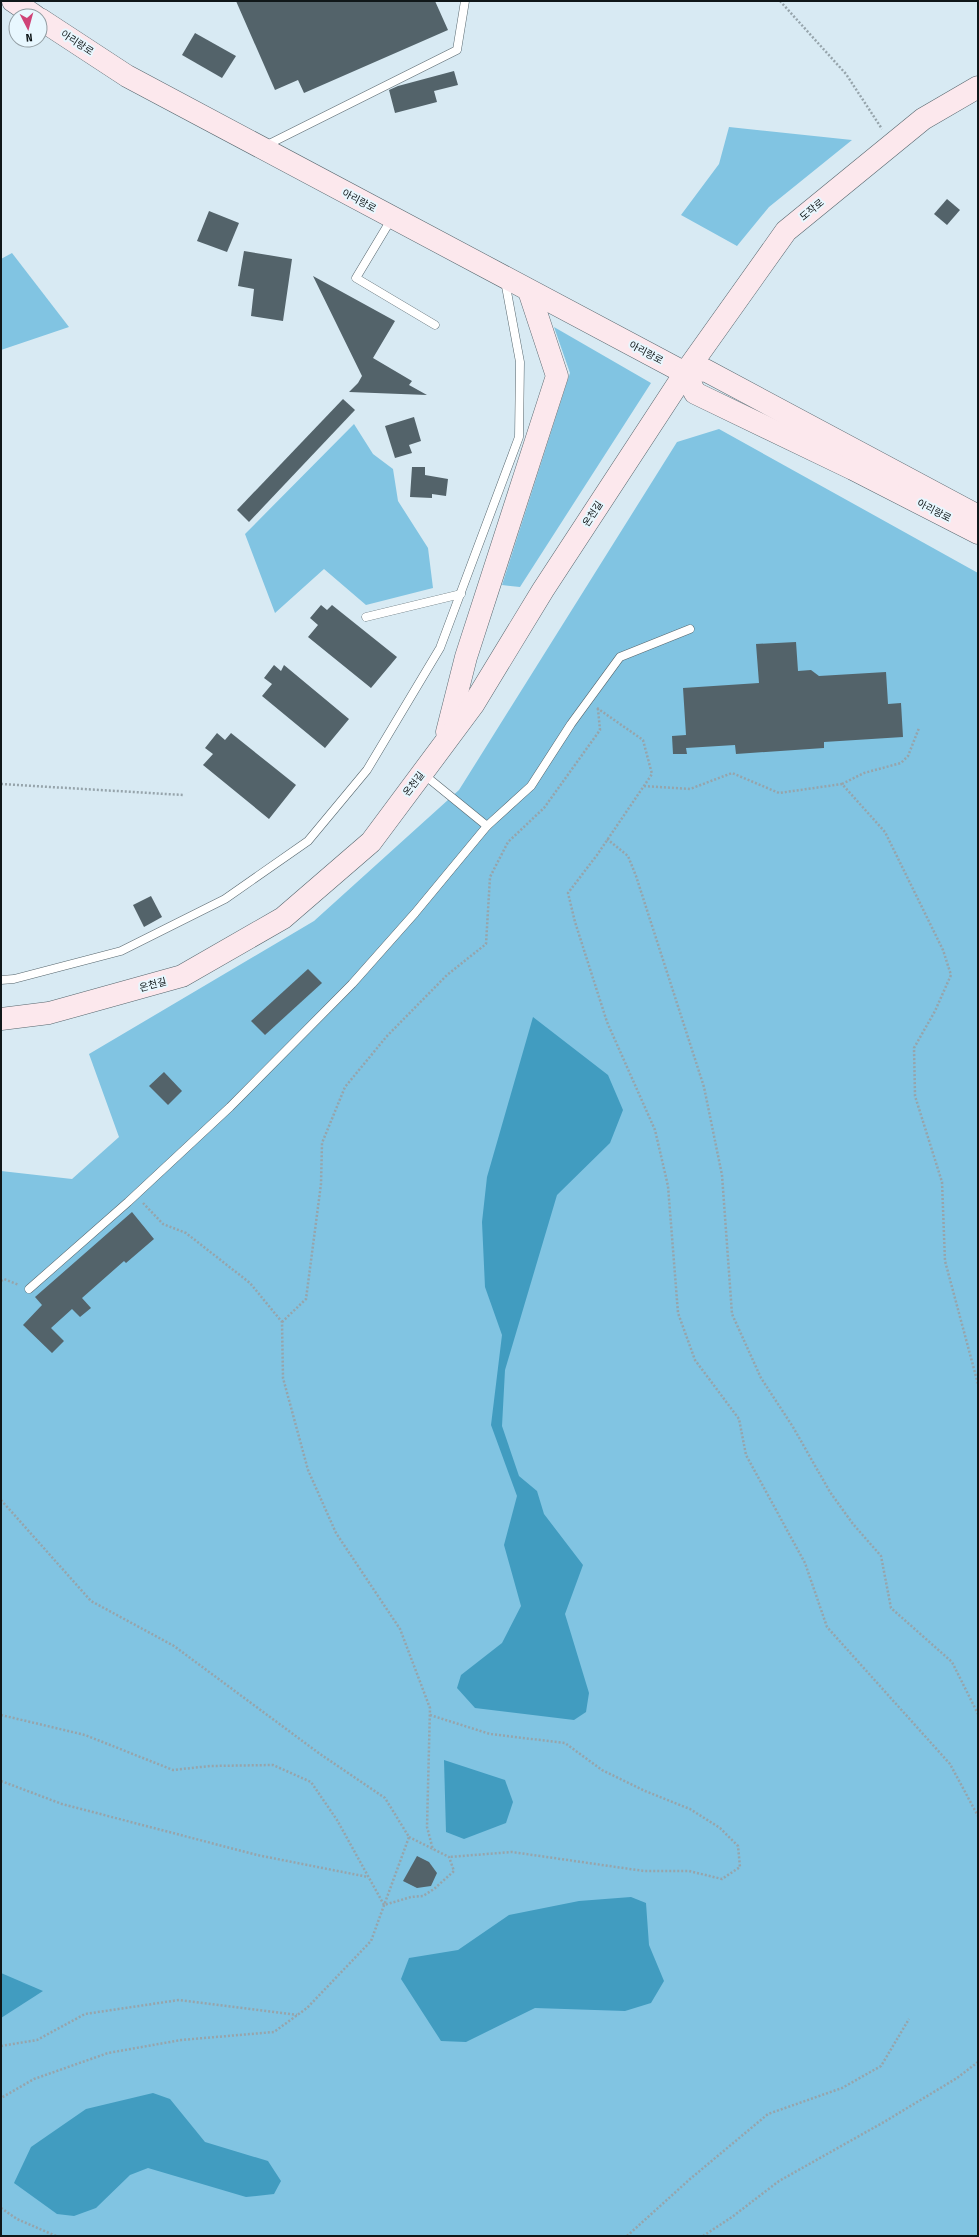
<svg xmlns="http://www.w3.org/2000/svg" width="979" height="2237" viewBox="0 0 979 2237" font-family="'Fira Sans Condensed','Noto Sans KR',sans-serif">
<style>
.green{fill:#81c4e2}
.water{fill:#419cc0}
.building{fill:#53636a}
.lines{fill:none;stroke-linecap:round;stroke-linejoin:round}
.lane-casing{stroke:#56666d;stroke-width:9}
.secondary-casing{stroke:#56666d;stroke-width:23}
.path{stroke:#96a4ab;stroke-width:2.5;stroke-dasharray:2 2;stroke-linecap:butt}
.lane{stroke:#fff;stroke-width:8}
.secondary{stroke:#fce8ed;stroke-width:22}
.labels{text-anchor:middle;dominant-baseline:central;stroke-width:4;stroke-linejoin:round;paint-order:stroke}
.street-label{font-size:10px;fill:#101719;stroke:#e8f7fe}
</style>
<rect width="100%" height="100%" fill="#d8eaf3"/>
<!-- green -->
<g class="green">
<path d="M729,127L852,140L769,207L737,246L681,215L719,164Z"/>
<path d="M12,253L69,327L1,350V259Z"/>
<path d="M554,327L651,383L520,587L502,585L570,373Z"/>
<path d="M354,424L373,454L393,469L398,501L428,548L433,588L366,605L324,569L275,613L245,534Z"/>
<path d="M719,429L978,573V2236H1V1171L72,1179L119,1137L89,1054L314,921L459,790L677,442Z"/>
</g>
<!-- water -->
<g class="water">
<path d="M533,1017L608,1075L623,1110L610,1143L557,1195L505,1370L502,1426L519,1476L537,1491L544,1514L583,1565L565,1614L589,1693L586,1712L574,1720L475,1708L457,1688L461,1675L502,1643L521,1606L504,1545L517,1496L491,1425L502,1335L485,1287L482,1222L487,1177Z"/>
<path d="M444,1760L505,1780L513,1802L506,1823L464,1839L446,1832Z"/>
<path d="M631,1897L646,1903L649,1945L664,1981L651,2003L625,2011L535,2008L466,2042L441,2041L401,1979L409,1958L458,1950L509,1915L579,1901Z"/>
<path d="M1,1973L43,1991L1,2018Z"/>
<path d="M153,2093L170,2099L205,2142L268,2161L281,2181L274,2194L246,2197L148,2168L130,2175L96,2208L74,2216L57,2214L14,2183L31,2147L86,2109Z"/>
</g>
<!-- building -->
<g class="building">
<path d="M236,1H435L448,30L304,93L298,80L275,90Z"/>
<path d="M195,33L236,56L222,78L182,55Z"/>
<path d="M454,71L458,85L434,91L437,102L395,113L389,90L398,86Z"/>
<path d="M947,199L960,210L947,225L934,214Z"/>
<path d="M209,211L239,223L227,252L197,241Z"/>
<path d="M244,251L292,259L283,321L251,316L254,289L238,286Z"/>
<path d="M313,276L395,321L373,358L412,381L409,385L427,395L349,392L358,383L362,376Z"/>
<path d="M343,399L355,410L249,522L237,510Z"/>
<path d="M414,417L421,441L409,445L412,453L395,458L385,426Z"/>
<path d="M412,467H425V475L448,479L446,496L432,494V498L410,497Z"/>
<path d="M321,605L327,610L332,605L397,657L371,688L308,637L318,625L310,618Z"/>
<path d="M796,642L798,671L811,670L819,676L886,672L888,704L901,703L903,737L824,742V748L736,754L735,745L686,748L687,754H673L672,736L686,735L683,688L759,683L756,644Z"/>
<path d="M274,665L281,671L284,665L349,719L325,748L262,696L272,684L264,678Z"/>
<path d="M217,733L225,740L231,733L296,785L269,819L203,765L213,754L205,748Z"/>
<path d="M151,896L162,917L144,927L133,905Z"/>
<path d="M308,969L322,983L265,1035L251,1021Z"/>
<path d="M164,1072L182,1091L168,1105L149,1086Z"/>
<path d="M132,1212L154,1239L126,1263L124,1261L82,1298L91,1308L80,1317L72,1309L51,1328L64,1341L52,1353L23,1325L42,1305L35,1297Z"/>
<path d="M417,1856L429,1862L437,1873L431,1886L417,1888L403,1881Z"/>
</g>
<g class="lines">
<!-- lane casing -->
<g class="lane-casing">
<g id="lane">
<path d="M265,146L457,50L465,1"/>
<path d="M392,218L356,278L435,325"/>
<path d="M366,617L461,594"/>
<path d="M422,773L487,826L531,786L571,724L620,657L690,629"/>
<path d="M1,980L14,979L121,951L225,899L308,841L367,770L440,648L519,437L520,362L505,281"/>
<path d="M29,1289L128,1202L230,1107L352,984L415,913L487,826"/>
</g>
</g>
<!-- secondary casing -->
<g class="secondary-casing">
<g id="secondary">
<path d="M13,1L35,16"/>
<path d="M40,19L127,76L685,373L695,393L853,469L978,533"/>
<path d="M685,373L705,370L978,516"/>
<path d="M447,732L466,657L557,376L529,291"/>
<path d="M1,1019L49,1013L182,976L283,918L371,842L473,705L543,590L685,373L786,231L923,119L978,87"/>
</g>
</g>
<!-- path -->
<g class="path">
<path d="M780,1L846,74L882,129"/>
<path d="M597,708L643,740L652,774L597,855L568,893L575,922L607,1022L655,1130L668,1186L678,1313L695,1360L739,1419L746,1455L805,1563L827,1627L950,1764L978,1816"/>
<path d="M1,784L183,795"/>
<path d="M842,784L864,773L901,763L908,756L919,728"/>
<path d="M644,786L690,789L732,773L779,793L842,784L885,832L943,950L951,975L935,1011L914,1048L915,1096L942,1182L945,1261L978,1384"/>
<path d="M607,839L628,856L636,876L704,1087L722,1175L732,1314L761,1378L793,1427L830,1492L853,1524L881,1556L891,1608L952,1662L978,1714"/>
<path d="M143,1203L163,1224L186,1233L250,1283L282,1322L283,1378L308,1470L336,1533L400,1629L430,1708L427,1827L433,1850"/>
<path d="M1,1281L4,1279L19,1285"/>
<path d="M282,1322L306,1299L321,1184L322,1143L345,1087L387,1036L447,975L486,944L490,877L508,842L544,808L600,730L598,709"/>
<path d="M1,1500L91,1601L174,1646L320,1754L385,1798L409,1837L371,1941L307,2008L274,2032L181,2040L108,2053L34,2079L1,2098"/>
<path d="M1,1715L85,1735L173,1770L210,1766L273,1765L311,1782L337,1820L384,1905L411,1897L423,1896L434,1889L454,1871L449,1857L409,1837"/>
<path d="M430,1715L490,1734L565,1743L602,1770L645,1791L690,1809L720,1828L738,1846L740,1867L722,1879L689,1871H644L512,1852L449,1857"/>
<path d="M1,1781L62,1804L257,1855L368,1877"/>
<path d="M1,2046L37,2040L85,2014L179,2000L297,2015"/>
<path d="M1,2208L17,2219L56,2236"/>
<path d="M627,2236L690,2179L768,2114L842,2088L881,2066L909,2019"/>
<path d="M703,2236L732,2217L779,2181L884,2122L957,2078L978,2062"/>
</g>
<!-- lane -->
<use href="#lane" class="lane"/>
<!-- secondary -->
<use href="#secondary" class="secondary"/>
</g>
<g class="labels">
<!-- street labels -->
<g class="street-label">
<text transform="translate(77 43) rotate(33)">아리랑로</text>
<text transform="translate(359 201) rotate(28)">아리랑로</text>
<text transform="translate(812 210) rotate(-39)">도작로</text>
<text transform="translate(646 353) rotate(28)">아리랑로</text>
<text transform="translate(934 511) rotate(27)">아리랑로</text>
<text transform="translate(593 514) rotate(-57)">온천길</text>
<text transform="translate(414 784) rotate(-53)">온천길</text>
<text transform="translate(153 985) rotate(-15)">온천길</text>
</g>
</g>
<!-- border -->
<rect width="979" height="2237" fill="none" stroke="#101719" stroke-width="4"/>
<!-- north arrow -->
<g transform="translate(28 28) rotate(174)"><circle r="19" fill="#e8f7fe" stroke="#929da2"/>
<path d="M0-3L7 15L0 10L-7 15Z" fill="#cf4377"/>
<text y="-6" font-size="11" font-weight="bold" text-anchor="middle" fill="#101719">N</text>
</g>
</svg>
